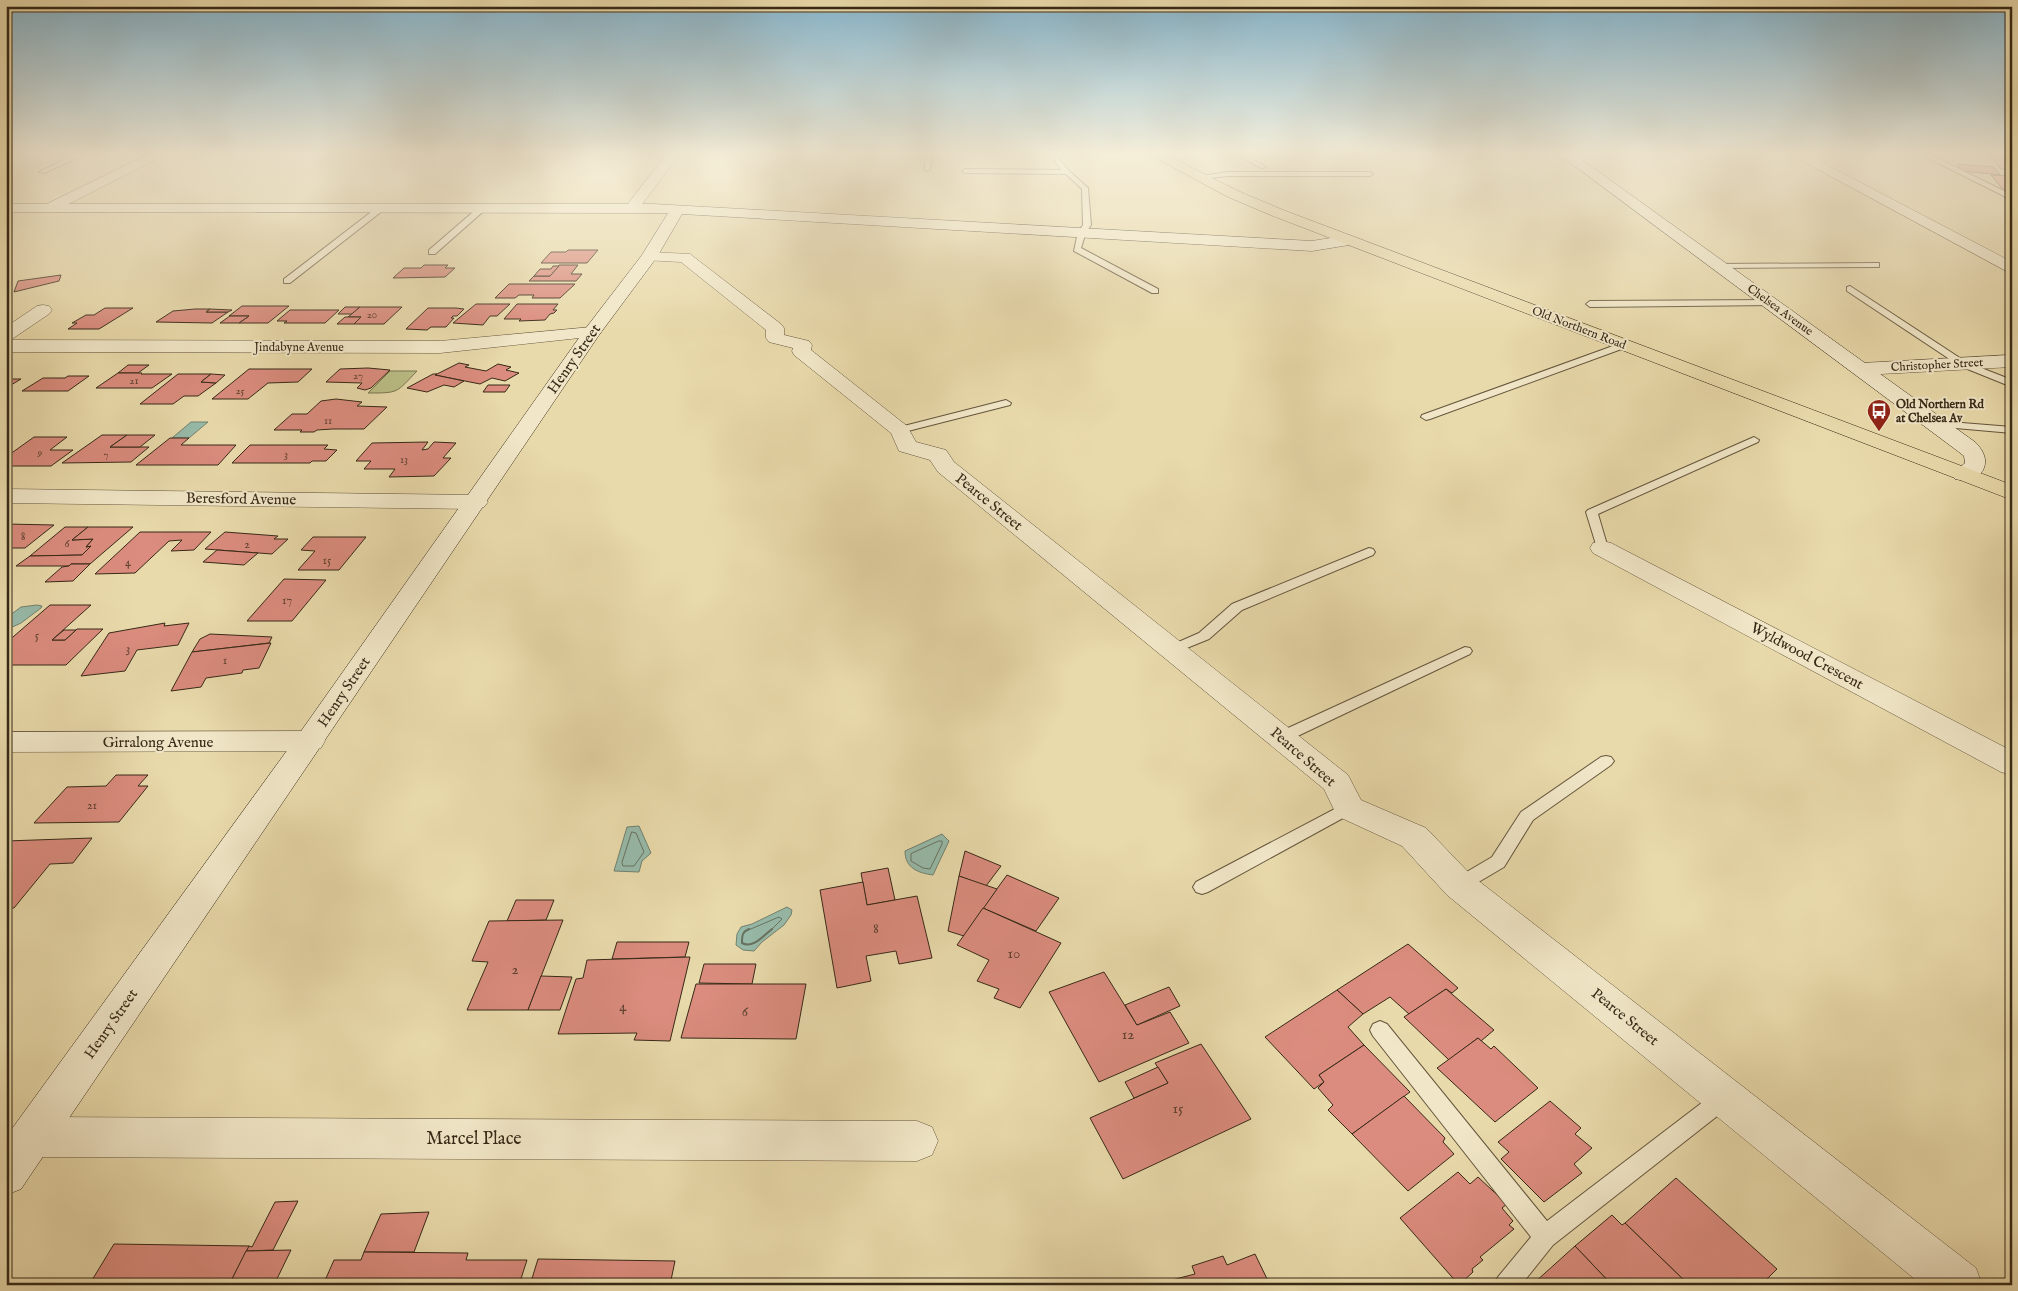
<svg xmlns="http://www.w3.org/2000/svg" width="2018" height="1291" viewBox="0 0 2018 1291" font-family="'IM FELL English',serif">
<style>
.green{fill:#bbbe86;stroke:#79744e}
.water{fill:#97bbaa;stroke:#71816f}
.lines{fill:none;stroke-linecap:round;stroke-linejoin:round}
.shore-far1{stroke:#677260;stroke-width:1}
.shore{stroke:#677260;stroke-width:2}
.building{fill:#db8c7e;stroke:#372917}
.lane-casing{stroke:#64553c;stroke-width:2}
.street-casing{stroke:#64553c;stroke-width:1}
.secondary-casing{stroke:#372917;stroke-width:1}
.primary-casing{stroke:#372917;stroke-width:1}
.lane{fill:#f1e7c8;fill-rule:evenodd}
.street{fill:#f1e7c8;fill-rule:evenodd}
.secondary{fill:#f1e7c8;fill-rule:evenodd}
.primary{fill:#e9daab;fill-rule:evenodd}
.labels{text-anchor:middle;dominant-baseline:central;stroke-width:4;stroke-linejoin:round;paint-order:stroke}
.far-number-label{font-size:11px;fill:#604231}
.far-street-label{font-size:12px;fill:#372917;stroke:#f1e7c8}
.far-poi-label{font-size:12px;font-weight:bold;fill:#372917;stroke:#f1e7c8;text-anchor:start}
.number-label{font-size:12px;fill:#604231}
.street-label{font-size:15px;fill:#372917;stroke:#f1e7c8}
.near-number-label{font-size:15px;fill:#604231}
.near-street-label{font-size:18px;fill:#372917;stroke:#f1e7c8}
</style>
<rect width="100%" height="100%" fill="#e9daab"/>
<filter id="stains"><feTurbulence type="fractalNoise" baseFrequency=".004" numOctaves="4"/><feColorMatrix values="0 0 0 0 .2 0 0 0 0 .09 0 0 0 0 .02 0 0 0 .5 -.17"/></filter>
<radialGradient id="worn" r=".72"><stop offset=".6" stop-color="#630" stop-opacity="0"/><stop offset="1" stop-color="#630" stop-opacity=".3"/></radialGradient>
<!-- green -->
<path class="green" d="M390,371H417C396,393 399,393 368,393Z"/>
<!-- water -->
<g class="water">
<path d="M191,422H208L189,438H172Z"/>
<path d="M37,605L42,606L41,608L21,623L6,630V618L21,607Z"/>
<path d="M639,826L651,853L642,861L639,872L614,871L627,827Z"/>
<path d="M942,834L949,841L933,875C918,873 905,868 905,851Z"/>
<path d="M787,907L792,910L791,915L784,925L762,942L754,951L743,950L736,945L737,934L741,927L752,924Z"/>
</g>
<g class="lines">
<!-- shore-far1 -->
<g class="shore-far1">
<path d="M632,832L636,833L644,852L634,866H623L622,863Z"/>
<path d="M939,841H942V844L930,869L923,868L911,861V854Z"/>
<path d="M746,931L779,917L782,919L770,931"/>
</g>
<!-- shore -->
<path class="shore" d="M749,929C742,932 742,936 742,943C753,949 763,936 772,929"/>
</g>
<!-- building -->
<g class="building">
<path d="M1988,154L2012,157V170L2001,169Z"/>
<path d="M1957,164L1994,167L2000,175L1962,171Z"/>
<path d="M1991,175L2012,176V194L2006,193Z"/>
<path d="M568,250H598L587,263H541L551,252H566Z"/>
<path d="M424,265H448L445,268H455L445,277L393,278L404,268H421Z"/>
<path d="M578,265L571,274H582L576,281H529L534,276H550L559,265Z"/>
<path d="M553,266H559L550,276H534L540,269H551Z"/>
<path d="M61,275L59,281L14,292L18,281Z"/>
<path d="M509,284H575L560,298H532L534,295H519L515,298H495Z"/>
<path d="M476,304H510L497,316H490L483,325L453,323Z"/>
<path d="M517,304H558L553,310H557L554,313L550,314L545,320L519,321L521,319H504Z"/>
<path d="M242,306H289L268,323H239L249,316H229Z"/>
<path d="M345,307H360L352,314H338Z"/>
<path d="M360,307H402L384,324H354L361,317H348Z"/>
<path d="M105,308H133L99,329H68L77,323H72L86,315H94Z"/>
<path d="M428,308H456L464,309L457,316H453L451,318H454L446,327H431L427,330L406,329Z"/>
<path d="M195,309H210L206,312H228L212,323L156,322L173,311Z"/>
<path d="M210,309L232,310L228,312H206Z"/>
<path d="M290,310H339L325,323H284L287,321H277Z"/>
<path d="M230,316H249L239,323H220Z"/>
<path d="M345,317H361L354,324H337Z"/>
<path d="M459,363L469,365L465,367L486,371L498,364L511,367L506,370L519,373L505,381L492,378L480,384L435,375Z"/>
<path d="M128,365H149L138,373H118Z"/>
<path d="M368,368L390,370L371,388L365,390L357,388L362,383L326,382L340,369Z"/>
<path d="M249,369H312L298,382L268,383L248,399H212Z"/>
<path d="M118,373H142L141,374H172L152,388H96Z"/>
<path d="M178,374H211L201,382L216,383L198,396H184L173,404H140Z"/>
<path d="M211,374L225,375L216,383L201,382Z"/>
<path d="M433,374H437L435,375L464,381L454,387L444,385L427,392L407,388Z"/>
<path d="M68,376H89L68,391H22L43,378H65Z"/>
<path d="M6,379H21L6,388Z"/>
<path d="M488,385H510L505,392H483Z"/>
<path d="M336,399L362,402L357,406L387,407L364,429H333L317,430L314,432H300L302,430H274L292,414H307L321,401Z"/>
<path d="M102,435H127L110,447H149L131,462L62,463Z"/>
<path d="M127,435H155L140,447H110Z"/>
<path d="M34,437H67L50,450H73L51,466H6V457Z"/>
<path d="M170,438H189L181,445H236L218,465H136Z"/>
<path d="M428,442L422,450L428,449L434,442L456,443L443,458H451L434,476L389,477L395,469H364L371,461H356L372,443Z"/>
<path d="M250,445H328L324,449L337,450L326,461H312L310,463H232Z"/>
<path d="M6,524L54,525L25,548H6Z"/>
<path d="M65,527H88L72,540L93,539L86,547L91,546L82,555L30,556Z"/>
<path d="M88,527H133L90,564H71L69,566H16L30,556L82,555L91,546L86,547L93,539L72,540Z"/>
<path d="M140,532H211L194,550L171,551L182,540L169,541L135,573L95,574Z"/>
<path d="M225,532L278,536L274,539H288L272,554L205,549Z"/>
<path d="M313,537H366L339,570H298L315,551L301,550Z"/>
<path d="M217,550L258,553L244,565L203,562Z"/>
<path d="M71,564H90L73,581L45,582L62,567L69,566Z"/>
<path d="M284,579L326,580L292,621H247Z"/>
<path d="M50,605H91L52,640H65L77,629H103L66,665H6V643Z"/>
<path d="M165,623L164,626L189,623L178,645L137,650L125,671L81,676L109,633Z"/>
<path d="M64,630H76L65,640H52Z"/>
<path d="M210,634L272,637L269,643L192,652L200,639Z"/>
<path d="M271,643L259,668L243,670L242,673L206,678L201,687L171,691L192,652Z"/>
<path d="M116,775H148L138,786H148L119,822L34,823L67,787L106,786Z"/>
<path d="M92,838L73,863L50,864L14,908H6V841Z"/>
<path d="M965,851L1001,866L986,886L959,876Z"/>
<path d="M888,868L895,900L867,905L861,873Z"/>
<path d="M1007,875L1059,898L1036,931L983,908Z"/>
<path d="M959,876L997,889L964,936L948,931Z"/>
<path d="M863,882L867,905L917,896L932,958L899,964L896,951L866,956L871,981L837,988L820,890Z"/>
<path d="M516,900H554L546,920L507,921Z"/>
<path d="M983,908L1061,943L1020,1008L994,998L999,989L977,981L989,960L957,945Z"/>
<path d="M563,920L528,1010H467L488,962L472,961L489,921Z"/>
<path d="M617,942H689L685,957L612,959Z"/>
<path d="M1408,944L1458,988L1452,993L1446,989L1409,1014L1390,997L1363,1014L1337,990Z"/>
<path d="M690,957L670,1041L634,1040L637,1033L558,1034L576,979L583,978L587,960Z"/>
<path d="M704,964H756L752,984L699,983Z"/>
<path d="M1104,972L1137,1025L1170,1012L1189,1043L1099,1082L1049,992Z"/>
<path d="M541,976L572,977L560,1010H528Z"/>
<path d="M696,984H806L796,1039L681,1038Z"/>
<path d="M1169,987L1180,1006L1137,1025L1125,1005Z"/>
<path d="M1446,989L1494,1030L1481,1041L1478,1038L1449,1060L1404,1017Z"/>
<path d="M1337,990L1363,1014L1348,1027L1364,1045L1319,1075L1324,1082L1314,1089L1265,1037Z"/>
<path d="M1478,1038L1491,1049L1494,1046L1538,1088L1495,1122L1437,1068Z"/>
<path d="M1201,1044L1251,1119L1123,1179L1090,1118L1168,1083L1155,1063Z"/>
<path d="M1364,1045L1410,1092L1352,1134L1328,1110L1333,1105L1318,1088L1324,1082L1319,1075Z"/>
<path d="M1158,1067L1168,1083L1134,1098L1125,1082Z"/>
<path d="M1404,1096L1445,1138L1443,1142L1454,1154L1408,1191L1352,1134Z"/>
<path d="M1550,1101L1581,1128L1575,1134L1592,1148L1574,1164L1582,1173L1544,1202L1501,1159L1509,1152L1498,1142Z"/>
<path d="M1458,1172L1470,1184L1478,1177L1507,1204L1502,1208L1513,1221L1509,1225L1514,1229L1480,1257L1483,1260L1472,1269L1473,1272L1459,1285L1400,1218Z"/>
<path d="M1676,1178L1777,1269L1761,1285H1689L1625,1223Z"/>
<path d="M298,1201L273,1250L246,1251L249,1246L252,1247L275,1202Z"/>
<path d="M429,1212L414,1252H364L381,1214Z"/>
<path d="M1612,1215L1622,1225L1625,1223L1689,1285H1612L1575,1246Z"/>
<path d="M114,1244L249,1246L229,1285H89Z"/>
<path d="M1575,1246L1612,1285H1536L1534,1283Z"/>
<path d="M291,1250L274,1285H229L246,1251Z"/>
<path d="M364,1252L468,1253L466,1260H527L519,1285H323L334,1260H361Z"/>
<path d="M1255,1254L1270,1285H1169L1168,1281L1195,1274L1192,1266L1223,1256L1227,1265Z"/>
<path d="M538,1259L675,1261L670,1285H530Z"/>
</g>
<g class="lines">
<!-- lane casing -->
<g class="lane-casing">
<g id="lane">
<path d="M81,152H90L44,173L39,172Z"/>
<path d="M452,152H652L649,154L455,155Z"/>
<path d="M927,152H933L930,169L927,171L924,169Z"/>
<path d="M1049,152H1055L1066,168L1088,188L1091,225L1086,232L1081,248L1158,289V293H1152L1074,251L1078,232L1083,225L1082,189L1066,174L965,173L962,171L965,169L1061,170Z"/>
<path d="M1232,152H1240L1266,167L1261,168Z"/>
<path d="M1916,152H1925L2012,195V200Z"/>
<path d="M1228,172H1370L1373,174L1370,176H1228L1198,179L1195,177Z"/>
<path d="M379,206L386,208L290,283H284V279Z"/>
<path d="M480,206L487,208L435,254H429V250Z"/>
<path d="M1879,263V267H1876L1719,268L1715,266L1719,264Z"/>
<path d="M1850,286L1966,362L2012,380V387L1960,366L1847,291V287Z"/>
<path d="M1771,300L1775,303L1774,305L1590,307L1586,304L1590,301Z"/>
<path d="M1624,342L1629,345L1627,347L1430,419L1426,420L1421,417L1422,415Z"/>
<path d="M1006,400L1011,403L1010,405L900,433L895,430L896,428Z"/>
<path d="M1937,421L2012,427V433L1933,426L1932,424L1933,422Z"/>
<path d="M1754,437L1759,440L1758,442L1598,514L1608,548L1606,551H1598L1586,512L1588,510Z"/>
<path d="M1369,548L1373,549L1375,552L1373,555L1242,610L1209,639L1172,654L1167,653L1165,650L1167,647L1199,633L1232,604Z"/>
<path d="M1465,647L1470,648L1472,651L1470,654L1285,742L1280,743L1275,742L1272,738L1275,734Z"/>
<path d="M1606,756L1611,757L1614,761L1611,765L1533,820L1504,867L1465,890L1459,892L1453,890L1450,885L1453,880L1492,857L1521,812L1601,757Z"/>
<path d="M1348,802L1354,804L1356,808L1354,812L1208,892L1202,894L1196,892L1193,887L1196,882Z"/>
<path d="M1380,1021L1387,1024L1547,1221L1716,1092L1723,1089L1730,1092L1733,1099L1730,1106L1553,1245L1521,1285H1494L1498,1277L1531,1237L1373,1036L1370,1030L1373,1024Z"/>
</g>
</g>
<!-- street casing -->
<g class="street-casing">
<g id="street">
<path d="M153,152H170L57,210H47L45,207L47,204Z"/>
<path d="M668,152H681L637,211H627L625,208L627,205Z"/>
<path d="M1786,152H1802L2012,262V274Z"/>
<path d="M649,252L690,254L781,324L784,328V335L809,341L812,345L811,350L907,426L916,442L946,450L954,462L1348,775L1361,800L1426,828L1471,875L1976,1268L1982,1285H1922L1447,895L1402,846L1337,816L1324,789L938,472L930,460L899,451L891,433L794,355L792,351L793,348L769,342L766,338V330L681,262L643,260L641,257L643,254Z"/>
<path d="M43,305L49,306L52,310L49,314L12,339L6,340V327L37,306Z"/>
<path d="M592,327L598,328L601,332L598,336L440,353L6,352V340L440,341Z"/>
<path d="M2012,355V367L1862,375L1855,373L1852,369L1855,365L1862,363Z"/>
<path d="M6,489L476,495L484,497L488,502L484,507L476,509L6,503Z"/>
<path d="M1602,541L1611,543L2012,751V775L2001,772L1593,553L1590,548L1593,543Z"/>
<path d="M310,731L321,734L325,741L321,748L310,751L6,752V732Z"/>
<path d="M32,1117L917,1121L932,1127L938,1141L932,1155L917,1161L32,1157L17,1151L11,1137L17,1123Z"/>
</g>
</g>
<!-- secondary casing -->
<g class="secondary-casing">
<g id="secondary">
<path d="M1556,152H1571L1975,442C1997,463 1980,485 1955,479L1952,474L1965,463L1964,456L1959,452Z"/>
<path d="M6,204H653L1312,241L1349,235L1354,237L1357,240L1354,243L1349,245L1312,251L682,214L657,257L599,335L21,1189L6,1195V1137L299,734L586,328L642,255L668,213L6,212Z"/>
</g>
</g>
<!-- primary casing -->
<g class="primary-casing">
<path id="primary" d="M1145,152H1161L1238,191L1283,210L2012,485V500L1273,216L1228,197Z"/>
</g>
<!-- lane -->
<use href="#lane" class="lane"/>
<!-- street -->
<use href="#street" class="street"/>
<!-- secondary -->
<use href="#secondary" class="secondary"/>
<!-- primary -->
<use href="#primary" class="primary"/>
</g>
<!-- sky -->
<linearGradient id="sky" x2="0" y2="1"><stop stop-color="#87b7cf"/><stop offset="0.46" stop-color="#f5eed9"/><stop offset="1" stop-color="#f5eed9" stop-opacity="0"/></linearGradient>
<rect width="2018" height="333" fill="url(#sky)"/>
<!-- icons -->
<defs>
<g id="bus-pin" transform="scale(1.25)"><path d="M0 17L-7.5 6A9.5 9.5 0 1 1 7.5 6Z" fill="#8f2418" stroke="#f1e7c8"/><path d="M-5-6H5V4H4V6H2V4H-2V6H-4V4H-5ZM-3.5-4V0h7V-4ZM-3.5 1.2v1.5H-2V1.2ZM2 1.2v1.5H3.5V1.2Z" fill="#fff"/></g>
</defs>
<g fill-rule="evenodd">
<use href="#bus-pin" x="1879" y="411"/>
</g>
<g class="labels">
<!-- far-number labels -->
<g class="far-number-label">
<text x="372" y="315">20</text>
<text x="358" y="376">27</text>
<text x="134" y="381">21</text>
<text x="240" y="391">25</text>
<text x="328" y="421">11</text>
<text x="40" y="453">9</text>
<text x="106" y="455">7</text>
<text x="286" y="455">3</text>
<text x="404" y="460">13</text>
</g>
<!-- far-street labels -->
<g class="far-street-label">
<text transform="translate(1780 310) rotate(36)">Chelsea Avenue</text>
<text transform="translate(1579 328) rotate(21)">Old Northern Road</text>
<text x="299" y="347">Jindabyne Avenue</text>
<text transform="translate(1937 365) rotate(-3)">Christopher Street</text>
</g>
<!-- far-poi labels -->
<g class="far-poi-label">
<text x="1896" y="404">Old Northern Rd<tspan x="1896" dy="14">at Chelsea Av</tspan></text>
</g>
<!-- number labels -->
<g class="number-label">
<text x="23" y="536">8</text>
<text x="67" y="543">6</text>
<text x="247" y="544">2</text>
<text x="327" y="560">15</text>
<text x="128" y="562">4</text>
<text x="287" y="600">17</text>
<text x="37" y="635">5</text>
<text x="128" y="648">3</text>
<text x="225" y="660">1</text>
<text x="92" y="805">21</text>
</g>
<!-- street labels -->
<g class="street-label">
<text transform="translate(574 359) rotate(-55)">Henry Street</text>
<text transform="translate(241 499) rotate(1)">Beresford Avenue</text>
<text transform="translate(989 502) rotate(39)">Pearce Street</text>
<text transform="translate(1807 656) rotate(28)">Wyldwood Crescent</text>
<text transform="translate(344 692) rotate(-56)">Henry Street</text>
<text x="158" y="742">Girralong Avenue</text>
<text transform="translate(1303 757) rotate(41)">Pearce Street</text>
<text transform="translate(1625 1017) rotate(39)">Pearce Street</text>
<text transform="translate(111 1024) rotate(-55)">Henry Street</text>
</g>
<!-- near-number labels -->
<g class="near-number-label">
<text x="876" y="928">8</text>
<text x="1014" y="953">10</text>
<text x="515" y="969">2</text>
<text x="623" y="1006">4</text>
<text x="745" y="1011">6</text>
<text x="1128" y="1034">12</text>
<text x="1178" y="1108">15</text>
</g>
<!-- near-street labels -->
<g class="near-street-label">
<text x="474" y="1139">Marcel Place</text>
</g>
</g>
<!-- margin -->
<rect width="2018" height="1291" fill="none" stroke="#e9daab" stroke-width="25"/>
<rect x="8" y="8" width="2003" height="1276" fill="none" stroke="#372917" stroke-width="2.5"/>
<rect x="12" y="12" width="1993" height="1266" fill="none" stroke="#372917"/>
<rect width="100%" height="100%" filter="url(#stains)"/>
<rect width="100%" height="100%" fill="url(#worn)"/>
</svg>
